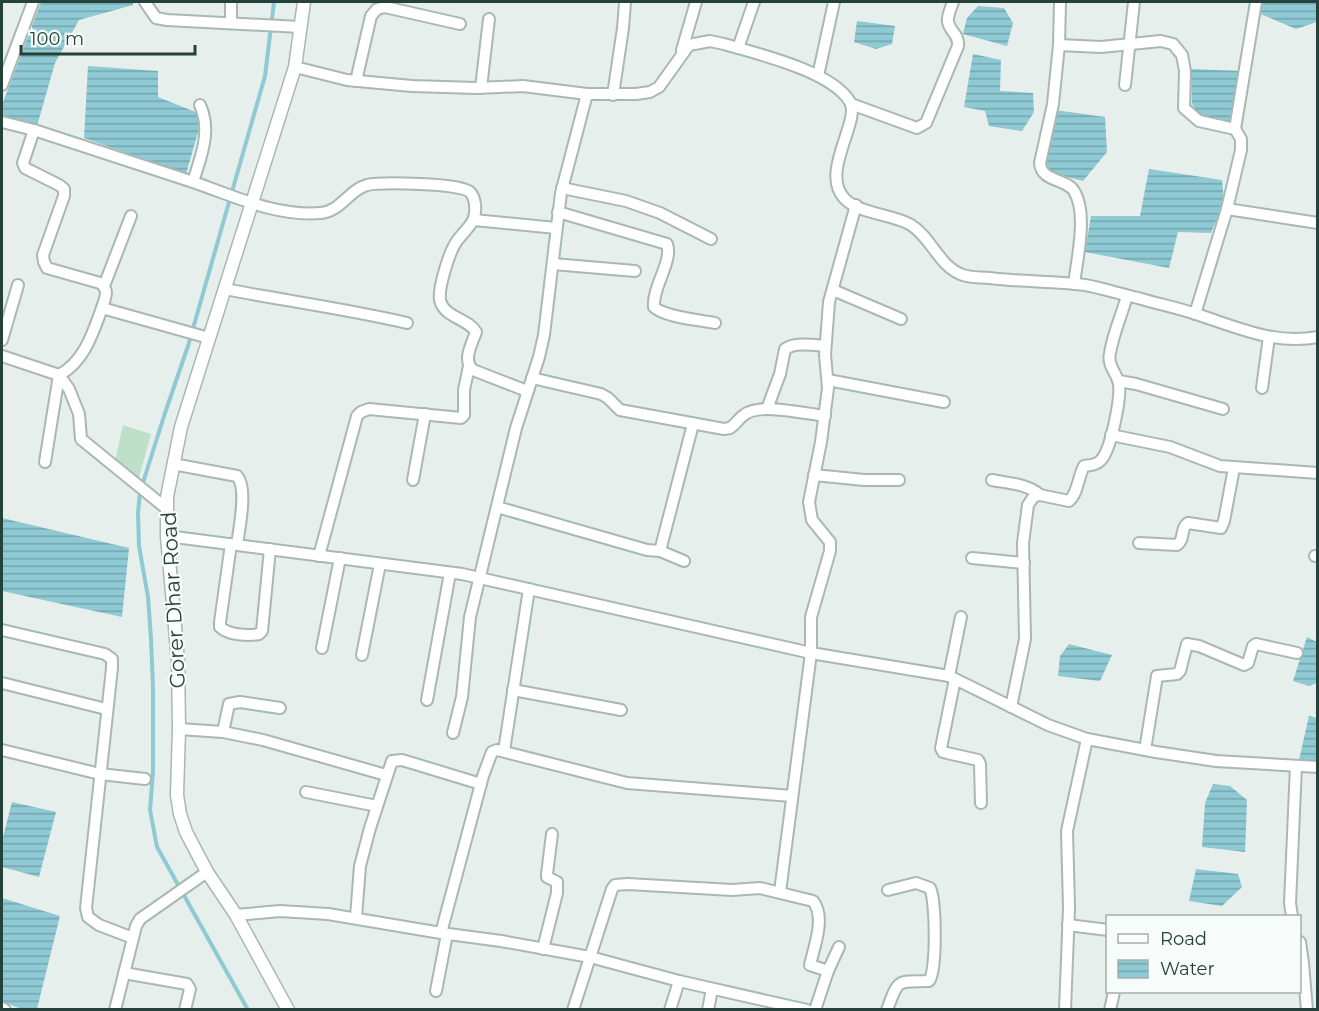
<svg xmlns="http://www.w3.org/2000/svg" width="1319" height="1011" viewBox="0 0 1319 1011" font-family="Montserrat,sans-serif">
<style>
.garden{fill:#bfe0c8}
.water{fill:url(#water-rules)}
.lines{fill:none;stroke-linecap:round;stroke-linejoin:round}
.stream{stroke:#8ec9d4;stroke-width:4}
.minor-casing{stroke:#a8b8b2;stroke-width:14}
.tertiary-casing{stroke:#a8b8b2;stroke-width:15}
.minor{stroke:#fff;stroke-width:10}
.tertiary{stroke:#fff;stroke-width:12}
.labels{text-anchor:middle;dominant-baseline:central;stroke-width:4.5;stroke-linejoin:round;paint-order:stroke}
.street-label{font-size:21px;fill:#24423a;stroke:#f7fbf9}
</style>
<defs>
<pattern id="water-rules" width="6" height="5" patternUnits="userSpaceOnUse" patternTransform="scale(1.5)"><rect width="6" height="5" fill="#8ec9d4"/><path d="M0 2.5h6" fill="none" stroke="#74a5ad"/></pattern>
</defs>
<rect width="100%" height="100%" fill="#e6efeb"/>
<!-- garden -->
<path class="garden" d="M123,425L151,434L138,481L115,461Z"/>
<!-- water -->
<g class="water">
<path d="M41,2H133V5L79,20L55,63L37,126L2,117V105Z"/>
<path d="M1253,2H1317V22L1296,29L1251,10Z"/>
<path d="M978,6L1004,8L1013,23L1007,46L963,34L967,18Z"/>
<path d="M857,21L895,26L892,44L876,49L854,42Z"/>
<path d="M973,54L1001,60L1000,91L1033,93L1034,112L1022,131L989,126L985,111L964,107Z"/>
<path d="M88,66L158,71V97L203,115L186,174L84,138Z"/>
<path d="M1191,69L1243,71L1235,123L1199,116L1192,104Z"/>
<path d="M1055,110L1105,117L1107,152L1083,181L1045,171Z"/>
<path d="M1149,169L1222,180L1224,202L1211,233L1178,232L1169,268L1085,252L1091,216H1140Z"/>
<path d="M2,518L129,548L122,617L2,591Z"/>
<path d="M1307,637L1317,642V683L1309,686L1293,681Z"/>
<path d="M1069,644L1112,655L1100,681L1058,676L1060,656Z"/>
<path d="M1309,716L1317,718V763L1310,764L1299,760Z"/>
<path d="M1213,784L1230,786L1247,800L1245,852L1202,847L1205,803Z"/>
<path d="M12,802L56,812L39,877L2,867V841Z"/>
<path d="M1196,869L1238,874L1242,887L1222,906L1189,901Z"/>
<path d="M2,898L60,916L37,1009H22L2,1002Z"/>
</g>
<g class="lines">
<!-- stream -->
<path class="stream" d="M248,1010L157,847L150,810L153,771V687L151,639L148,597L139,546L138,513L140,492L165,413L188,346L265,76L274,2"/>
<!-- minor casing -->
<g class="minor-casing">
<g id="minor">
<path d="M145,2L156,18L167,20L300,27"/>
<path d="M1060,2L1059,45L1053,104L1040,163C1041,182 1066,178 1074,191C1088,213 1077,259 1074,284"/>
<path d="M231,23V2"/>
<path d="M1059,45L1101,47L1161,41L1173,44L1182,55L1185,71L1184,108L1199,121L1235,129L1241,139V150L1227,209L1195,314"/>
<path d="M738,48L754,2"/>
<path d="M682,50L696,2"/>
<path d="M295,67L347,80L412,86L476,88L523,86L587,94H636L650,92L659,87L689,45L710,41L724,44C758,54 832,71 850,102C861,121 820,172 844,198C858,214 893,214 911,225C932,238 939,267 963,275C971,278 981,277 990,278C1021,282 1053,281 1085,285C1102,288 1120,294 1138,298C1158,304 1179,308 1199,315C1239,328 1275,345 1318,337"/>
<path d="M818,76L834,2"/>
<path d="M356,81L371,16L377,9L385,7L460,24"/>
<path d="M2,85L33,2"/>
<path d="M1125,85L1134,2"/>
<path d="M481,88L489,19"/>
<path d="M613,95L623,28L625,2"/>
<path d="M851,104L917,128L926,123L958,46C959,34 950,32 948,22C947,16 951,8 953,2"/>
<path d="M2,122L34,130L23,163L25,168L59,185L64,189V196L43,255L44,262L47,268L100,283C110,290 105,298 102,308"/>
<path d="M1235,129L1256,2"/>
<path d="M34,130C86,147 138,164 190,181C232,195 275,217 321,213C341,211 349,190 367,185C381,182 461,183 470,192C476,198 476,211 474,218C471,227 460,235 455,244C449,254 438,288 440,300C444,318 468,318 476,332C472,344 462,360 473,370L527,391"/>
<path d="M193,182C201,156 212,131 200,105"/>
<path d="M562,188L626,201L660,213L711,239"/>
<path d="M1227,209L1318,223"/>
<path d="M558,212L667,244C673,262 652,287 654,307C664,317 700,320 715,323"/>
<path d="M474,220L556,228"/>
<path d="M553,264L635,271"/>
<path d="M104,286L131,216"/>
<path d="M225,289C286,301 347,309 407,323"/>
<path d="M833,290L901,319"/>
<path d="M2,340L18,285"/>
<path d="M2,356L59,375L69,389L79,414L81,439L167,509"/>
<path d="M532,378L601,394L608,398L620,410L724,429L730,428C736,424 739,418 744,415C759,402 806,414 825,416"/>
<path d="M828,380L944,402"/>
<path d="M1119,381L1136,384L1223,409"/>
<path d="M1262,388L1269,337"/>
<path d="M767,409L780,374L785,349C795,342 813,345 825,346"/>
<path d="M1111,435L1170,447L1220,466L1318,473"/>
<path d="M45,462L59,375C84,362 93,333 102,308L209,338"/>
<path d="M173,464L237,476C248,488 239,529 237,545"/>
<path d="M814,475L864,480H899"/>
<path d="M413,480L425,414"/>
<path d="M992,480C1008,483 1028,484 1040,495"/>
<path d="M497,507L647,550L660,551L684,561"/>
<path d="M167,536L462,574L811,653L949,676L1048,725L1087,739L1156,752L1216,761L1318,767"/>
<path d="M1139,543L1177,545C1185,540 1180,528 1188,523L1221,528L1224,521L1234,468"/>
<path d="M231,544L220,622V627C228,635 248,636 259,634L262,631L270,549"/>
<path d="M660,551L693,424"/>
<path d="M319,556L357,416L361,412L369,409L461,418L464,415V390L469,366"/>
<path d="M1315,556H1318"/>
<path d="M972,558L1024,563"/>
<path d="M2,630L105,654L112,659V668L86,908L88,917L99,925L133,938"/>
<path d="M322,648L340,558"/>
<path d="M362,655L380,564"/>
<path d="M949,676L961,617"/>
<path d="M955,679L941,748L943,752L947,753L978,760L980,764L981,803"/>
<path d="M2,683L106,709"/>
<path d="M513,690L621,710"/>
<path d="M427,700L450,573"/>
<path d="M1011,707L1025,639L1023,543L1028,505L1034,496L1040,495L1069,501C1078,493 1078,477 1084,466C1090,465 1097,465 1101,460C1111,450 1121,398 1119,384C1117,373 1107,366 1110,353C1113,334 1122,314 1127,296"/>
<path d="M179,729L223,732L263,740L386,775"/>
<path d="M223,732L229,704L240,702L280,708"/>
<path d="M453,733L462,697L470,617L516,428L539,357L544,335L561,193L587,94"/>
<path d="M2,750L100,774L145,779"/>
<path d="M1145,750L1157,676L1177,674L1180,671L1187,644L1199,646L1244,665L1248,663L1253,646L1256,644L1297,653"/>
<path d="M504,751L529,589"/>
<path d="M306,792L377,806"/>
<path d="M780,892L811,653V617L830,551V542L812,520L809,502L821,442L828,388L825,355L829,302L856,205"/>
<path d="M236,915L280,911L328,914L441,933L501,941L590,957L679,981L807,1010"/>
<path d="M1292,916L1290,903L1296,766"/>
<path d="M356,917L360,866L370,828L392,761L402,760L481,784"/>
<path d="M1068,925L1108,930"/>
<path d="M441,933L483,776L492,752L497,750L627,783L792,796"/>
<path d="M1300,942L1303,963L1307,1010"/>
<path d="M543,949L557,893V882L547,877V874L552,834"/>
<path d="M828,971L839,947"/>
<path d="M124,973L187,984L190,989L185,1010"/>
<path d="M436,991L447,934"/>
<path d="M2,1008L5,1010"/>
<path d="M115,1010L136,926L140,919L207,872"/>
<path d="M573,1010L612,889L615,885L628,884L732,890L760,888L813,901C826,917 814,947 810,965L828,971L815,1010"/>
<path d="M670,1010L679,981"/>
<path d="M708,1010L712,989"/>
<path d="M887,1010C899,977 897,982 929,981C937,971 936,901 930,888L916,883L888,890"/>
<path d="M1065,1010L1069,908L1067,831L1087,739"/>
<path d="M1110,1010L1114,992"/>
</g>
</g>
<!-- tertiary casing -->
<g class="tertiary-casing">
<path id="tertiary" d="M288,1010L236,915L207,872L186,832L180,814L177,795L179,729L178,661L167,536V497L181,427L295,67L304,2"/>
</g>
<!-- minor -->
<use href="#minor" class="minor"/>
<!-- tertiary -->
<use href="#tertiary" class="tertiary"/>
</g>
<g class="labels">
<!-- street labels -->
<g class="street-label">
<text transform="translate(173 600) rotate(-93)">Gorer Dhar Road</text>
</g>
</g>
<!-- border -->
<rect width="1319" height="1011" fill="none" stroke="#24423a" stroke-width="6"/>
<!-- legend -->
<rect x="1106" y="915" width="195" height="78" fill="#f7fbf9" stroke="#a3b1ad" stroke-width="1.5"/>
<rect x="1118" y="934" width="30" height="9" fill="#ffffff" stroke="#a3b1ad" stroke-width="1.5"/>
<text x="1160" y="945" font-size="18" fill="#24423a">Road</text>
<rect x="1118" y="960" width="30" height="18" fill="url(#water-rules)" stroke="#a3b1ad" stroke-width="1.5"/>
<text x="1160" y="975" font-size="18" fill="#24423a">Water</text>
<!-- scale -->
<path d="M21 45v9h174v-9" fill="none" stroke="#24423a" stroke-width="3"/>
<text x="30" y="45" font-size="18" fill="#24423a" stroke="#f7fbf9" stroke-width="4.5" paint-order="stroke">100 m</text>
</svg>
